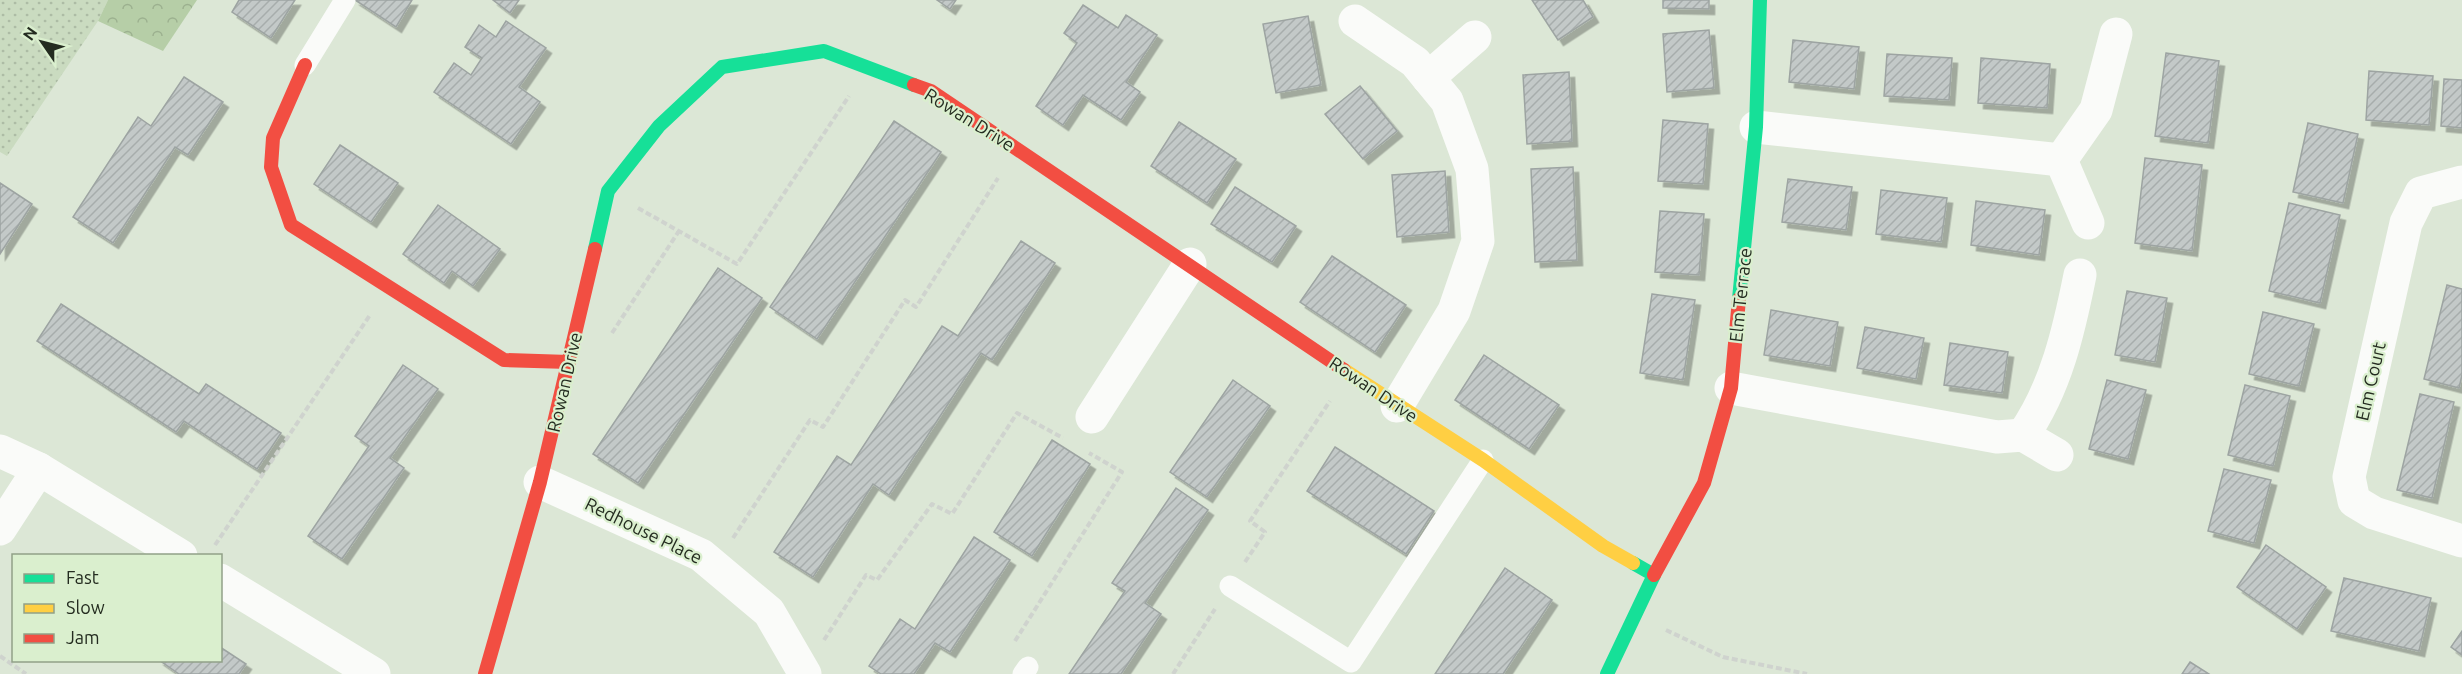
<svg xmlns="http://www.w3.org/2000/svg" width="2462" height="674" viewBox="0 0 2462 674" font-family="Ubuntu,sans-serif">
<style>
.grass{fill:url(#grass-dots)}
.forest{fill:url(#forest-crowns)}
.building{fill:url(#building-hatch);stroke:#9da4a2;stroke-width:1.5;filter:url(#shadow)}
.lines{fill:none;stroke-linecap:round;stroke-linejoin:round}
.path{stroke:#cfd3ce;stroke-width:4;stroke-dasharray:6 3;stroke-linecap:butt}
.lane{stroke:#fafbf9;stroke-width:21}
.street{stroke:#fafbf9;stroke-width:33}
.fast{stroke:#16e098;stroke-width:14}
.slow{stroke:#ffcf43;stroke-width:14}
.jam{stroke:#f24e42;stroke-width:14}
.labels{text-anchor:middle;dominant-baseline:central;stroke-width:4.5;stroke-linejoin:round;paint-order:stroke}
.street-label{font-size:18px;fill:#242c20;stroke:#daefce}
</style>
<defs>
<pattern id="grass-dots" width="8" height="8" patternUnits="userSpaceOnUse" patternTransform="scale(1.5)"><rect width="8" height="8" fill="#cadbc0"/><path d="M2 2h.1M6 6h.1" fill="none" stroke="#adbca5" stroke-width="1.8" stroke-linecap="round"/></pattern>
<pattern id="forest-crowns" width="20" height="18" patternUnits="userSpaceOnUse" patternTransform="scale(1.5)"><rect width="20" height="18" fill="#b6cea7"/><path d="M2 6a3 3 0 1 1 6 0M12 15a3 3 0 1 1 6 0" fill="none" stroke="#9cb18f"/></pattern>
<pattern id="building-hatch" width="6" height="6" patternUnits="userSpaceOnUse" patternTransform="scale(1.5)"><rect width="6" height="6" fill="#c3c9c8"/><path d="M-1 1l2-2M0 6l6-6M5 7l2-2" fill="none" stroke="#a7adac"/></pattern>
<filter id="shadow"><feDropShadow dx="5.5" dy="5.5" stdDeviation="0" flood-color="#0004"/></filter>
</defs>
<rect width="100%" height="100%" fill="#dce7d6"/>
<!-- grass -->
<path class="grass" d="M0,0H108L98,21L7,156L0,152Z"/>
<!-- forest -->
<path class="forest" d="M108,0H197L163,51L98,21Z"/>
<!-- building -->
<g class="building">
<path d="M239,0H295L271,38L232,12Z"/>
<path d="M355,0H412L396,27Z"/>
<path d="M493,0H519L510,13Z"/>
<path d="M937,0H956L950,9Z"/>
<path d="M1532,0H1583L1593,17L1558,40Z"/>
<path d="M1663,0H1709V9L1663,8Z"/>
<path d="M1083,5L1118,28L1126,15L1157,35L1126,82L1140,92L1121,120L1083,95L1063,125L1036,106L1077,43L1064,33Z"/>
<path d="M1308,16L1321,85L1276,93L1263,24Z"/>
<path d="M506,21L546,48L519,87L540,102L511,144L434,92L454,63L471,75L482,58L465,47L479,25L496,37Z"/>
<path d="M1709,30L1714,88L1667,92L1663,34Z"/>
<path d="M1793,40L1859,47L1854,89L1789,82Z"/>
<path d="M2166,53L2219,61L2208,143L2155,136Z"/>
<path d="M1887,54L1952,58L1949,100L1884,96Z"/>
<path d="M1981,58L2050,64L2047,108L1978,103Z"/>
<path d="M2369,71L2433,76L2429,125L2366,120Z"/>
<path d="M1569,72L1572,141L1527,144L1523,75Z"/>
<path d="M184,77L223,102L188,155L175,147L113,243L73,217L138,117L151,126Z"/>
<path d="M2444,79L2462,80V128L2441,126Z"/>
<path d="M1360,86L1397,131L1363,159L1325,114Z"/>
<path d="M1663,120L1708,124L1703,184L1658,181Z"/>
<path d="M894,121L941,152L817,339L770,307Z"/>
<path d="M1179,122L1236,159L1207,203L1151,166Z"/>
<path d="M2308,123L2358,134L2343,203L2293,192Z"/>
<path d="M340,145L398,183L371,222L314,184Z"/>
<path d="M2145,158L2202,165L2192,251L2135,243Z"/>
<path d="M1573,167L1577,260L1535,262L1531,169Z"/>
<path d="M1445,171L1449,232L1397,237L1392,175Z"/>
<path d="M1788,179L1852,187L1846,230L1782,222Z"/>
<path d="M0,183L32,204L0,254Z"/>
<path d="M1235,187L1296,226L1272,262L1211,224Z"/>
<path d="M1881,190L1947,198L1941,242L1876,234Z"/>
<path d="M1976,201L2045,210L2039,255L1971,245Z"/>
<path d="M2289,203L2340,215L2320,303L2269,291Z"/>
<path d="M438,205L500,249L473,286L452,271L444,283L403,254Z"/>
<path d="M1660,211L1704,214L1699,275L1655,272Z"/>
<path d="M1021,241L1055,263L992,360L981,353L889,495L873,484L813,577L774,552L837,456L851,465L942,326L958,336Z"/>
<path d="M1332,256L1406,305L1375,352L1300,302Z"/>
<path d="M718,268L762,298L638,483L593,454Z"/>
<path d="M2447,285L2462,289V375L2459,388L2424,379Z"/>
<path d="M2127,291L2167,298L2155,362L2115,355Z"/>
<path d="M1652,294L1695,300L1683,380L1640,373Z"/>
<path d="M61,304L199,394L206,384L281,433L257,469L184,421L176,432L37,341Z"/>
<path d="M1771,310L1838,322L1830,366L1764,355Z"/>
<path d="M2263,312L2314,324L2299,386L2249,374Z"/>
<path d="M1865,327L1924,338L1916,379L1857,368Z"/>
<path d="M1950,343L2008,352L2002,393L1944,385Z"/>
<path d="M1484,355L1559,405L1529,449L1455,400Z"/>
<path d="M403,365L438,389L390,458L404,468L342,559L308,536L369,446L355,436Z"/>
<path d="M1233,380L1270,406L1207,497L1170,472Z"/>
<path d="M2107,380L2146,390L2128,459L2089,449Z"/>
<path d="M2245,385L2290,396L2273,466L2228,455Z"/>
<path d="M2420,394L2454,402L2432,498L2397,490Z"/>
<path d="M1052,440L1090,464L1032,556L994,532Z"/>
<path d="M1335,447L1434,511L1406,554L1307,491Z"/>
<path d="M2224,469L2271,480L2254,543L2208,531Z"/>
<path d="M1176,488L1208,510L1145,603L1161,614L1121,674H1069L1125,591L1112,583Z"/>
<path d="M974,537L1010,560L950,652L935,643L914,674H881L869,666L900,619L915,629Z"/>
<path d="M2266,545L2326,587L2297,629L2237,587Z"/>
<path d="M1505,568L1552,600L1503,674H1435Z"/>
<path d="M2344,578L2431,598L2419,651L2331,631Z"/>
<path d="M2462,631V655L2451,647Z"/>
<path d="M220,647L246,664L239,674H179L159,660H220Z"/>
<path d="M2190,662L2209,674H2182Z"/>
</g>
<g class="lines">
<!-- path -->
<g class="path">
<path d="M638,208L737,264L849,96"/>
<path d="M612,333L679,231"/>
<path d="M733,538L810,420L823,427L905,300L916,307L998,178"/>
<path d="M215,545L370,315"/>
<path d="M1245,562L1265,532L1250,521L1330,401"/>
<path d="M1666,630L1723,657L1807,674"/>
<path d="M824,640L866,575L877,580L932,504L952,514L1017,413L1063,438"/>
<path d="M1015,641L1122,472L1089,453"/>
<path d="M0,656L26,674"/>
<path d="M1173,674L1215,609"/>
</g>
<!-- lane -->
<g class="lane">
<path d="M305,65L345,0"/>
<path d="M1230,586L1351,662L1483,460"/>
<path d="M1023,674L1028,667"/>
</g>
<!-- street -->
<g class="street">
<path d="M1355,21L1415,62L1447,101L1472,169L1478,241L1454,311L1397,406"/>
<path d="M1428,78L1475,37"/>
<path d="M1756,127L2061,160L2088,223"/>
<path d="M2061,160L2096,110L2116,34"/>
<path d="M2462,182L2421,193L2406,223L2349,477L2354,501L2374,513L2462,541"/>
<path d="M1731,388L1997,437L2023,435L2057,455"/>
<path d="M1092,417L1190,264"/>
<path d="M2023,435C2056,388 2069,330 2080,275"/>
<path d="M0,451L39,469L181,556"/>
<path d="M540,482L701,555L769,612L805,674"/>
<path d="M0,529L39,469"/>
<path d="M220,580L374,674"/>
</g>
<!-- fast -->
<g class="fast">
<path d="M595,249L608,191L659,126L722,67L824,51L914,85"/>
<path d="M1739,299L1756,127L1760,0"/>
<path d="M1607,674L1654,575L1633,563"/>
</g>
<!-- slow -->
<path class="slow" d="M1344,370L1483,460L1603,546L1633,563"/>
<!-- jam -->
<g class="jam">
<path d="M305,65L273,138L271,167L291,225L504,360L569,362"/>
<path d="M914,85L931,91L1344,370"/>
<path d="M1654,575L1704,483L1731,388L1739,299"/>
<path d="M485,674L540,482L595,249"/>
</g>
</g>
<g class="labels">
<!-- street labels -->
<g class="street-label">
<text transform="translate(970 119) rotate(32)">Rowan Drive</text>
<text transform="translate(1740 295) rotate(-84)">Elm Terrace</text>
<text transform="translate(2370 381) rotate(-77)">Elm Court</text>
<text transform="translate(564 382) rotate(-77)">Rowan Drive</text>
<text transform="translate(1374 389) rotate(34)">Rowan Drive</text>
<text transform="translate(644 530) rotate(26)">Redhouse Place</text>
</g>
</g>
<!-- legend -->
<rect x="12" y="554" width="210" height="108" fill="#daefce" stroke="#91a188" stroke-width="1.5"/>
<rect x="24" y="574" width="30" height="9" fill="#16e098" stroke="#91a188" stroke-width="1.5"/>
<text x="66" y="584" font-size="18" fill="#242c20">Fast</text>
<rect x="24" y="604" width="30" height="9" fill="#ffcf43" stroke="#91a188" stroke-width="1.5"/>
<text x="66" y="614" font-size="18" fill="#242c20">Slow</text>
<rect x="24" y="634" width="30" height="9" fill="#f24e42" stroke="#91a188" stroke-width="1.5"/>
<text x="66" y="644" font-size="18" fill="#242c20">Jam</text>
<!-- north arrow -->
<g transform="translate(42 42) rotate(305)" stroke="#daefce" stroke-width="4.5" paint-order="stroke">
<path d="M0-4.5L10 22L0 15L-10 22Z" fill="#242c20"/>
<text y="-9" font-size="16" font-weight="bold" text-anchor="middle" fill="#242c20">N</text>
</g>
</svg>
